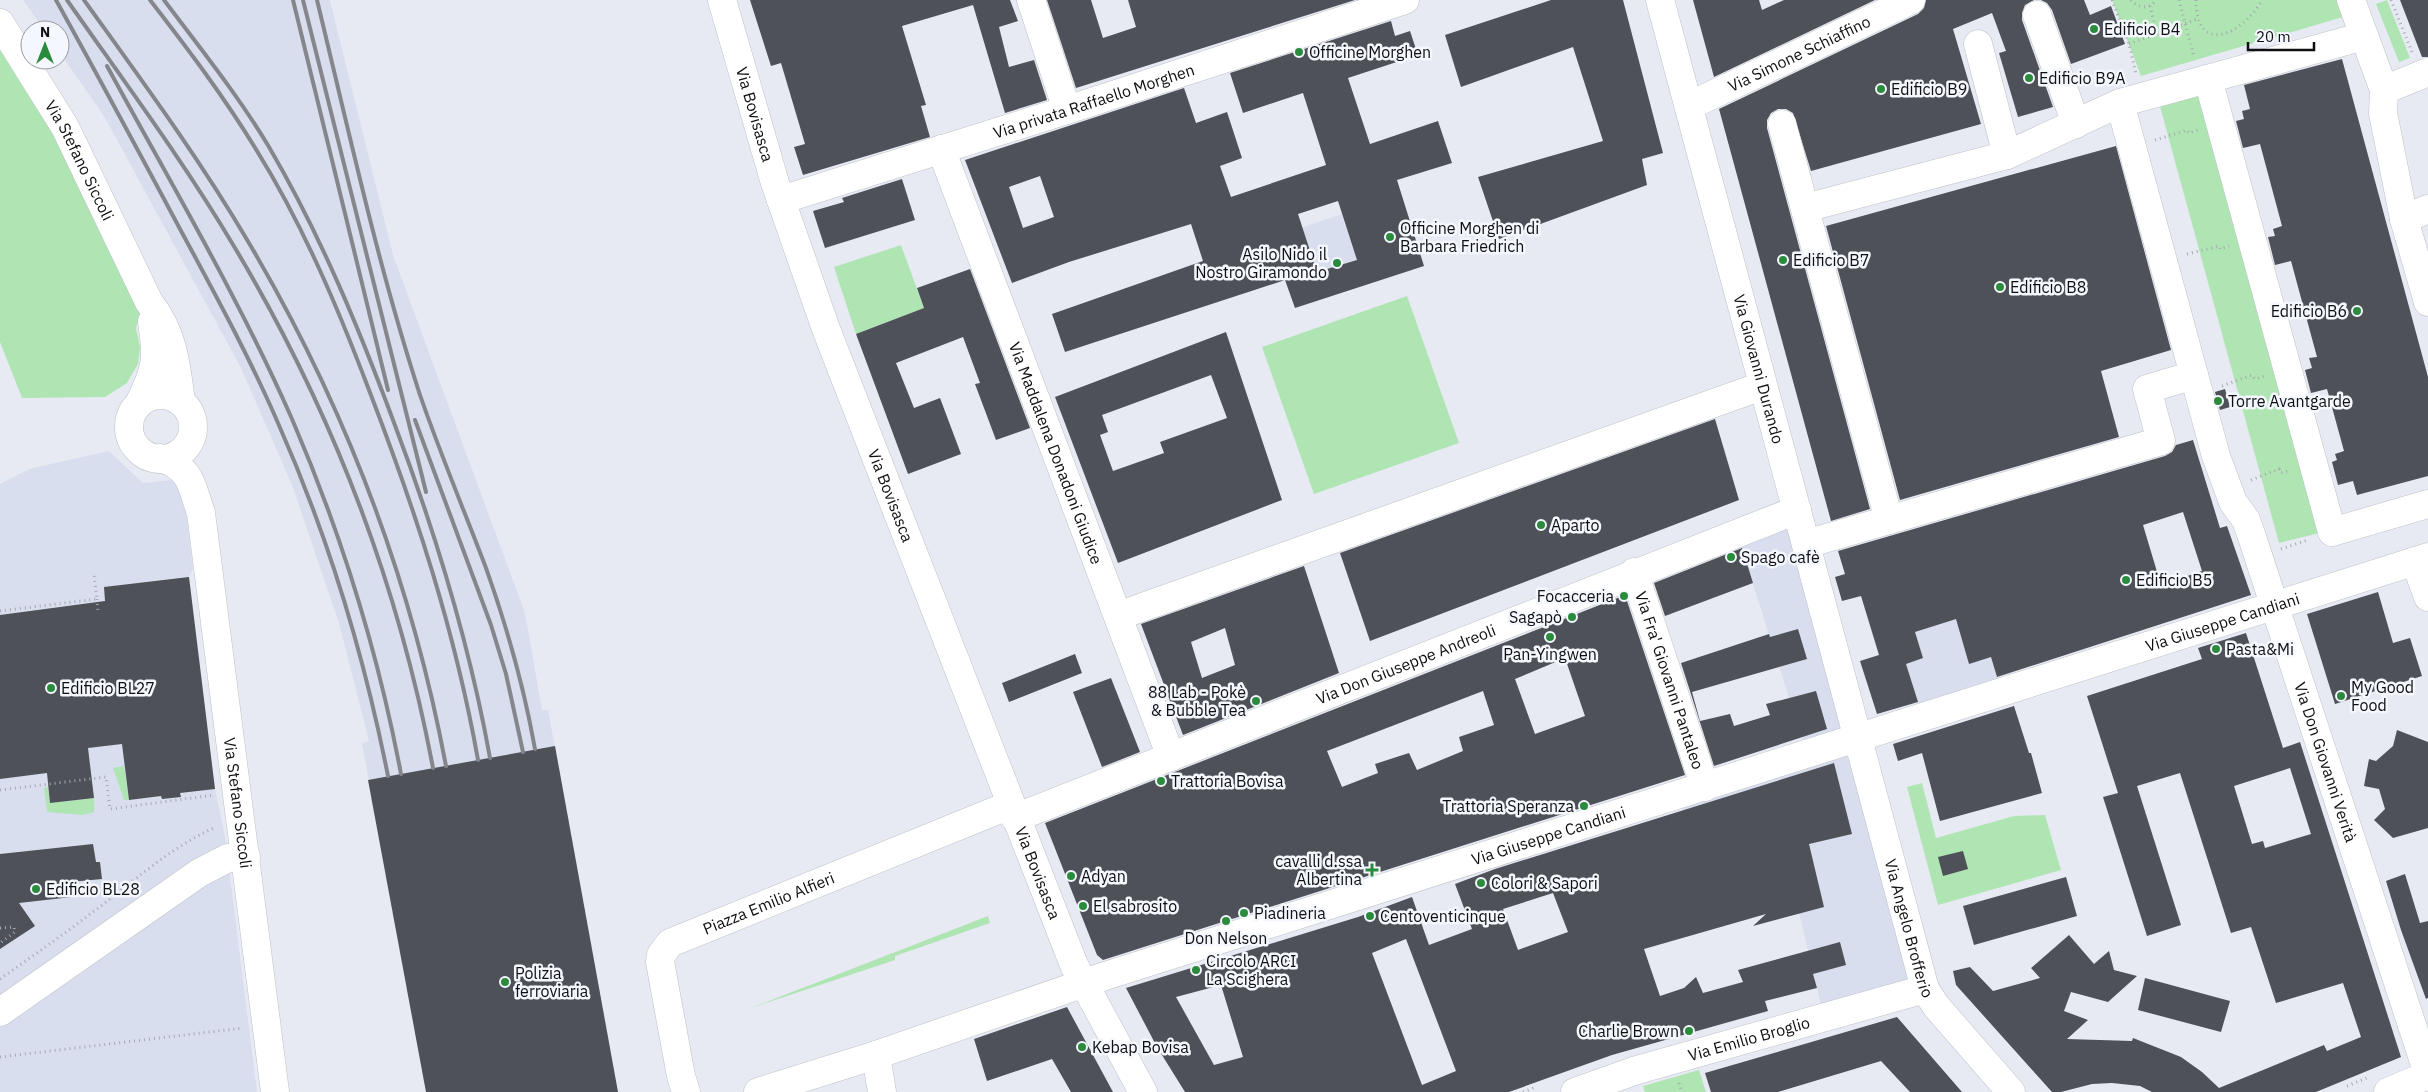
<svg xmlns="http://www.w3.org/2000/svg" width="2428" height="1092" viewBox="0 0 2428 1092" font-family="'IBM Plex Sans',sans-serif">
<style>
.built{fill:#d9deee}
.green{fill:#afe5b3}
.building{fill:#4e5158;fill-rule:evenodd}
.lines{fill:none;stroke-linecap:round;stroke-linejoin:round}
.minor-casing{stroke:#bec1c9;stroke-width:29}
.path{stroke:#a5a8af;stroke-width:3;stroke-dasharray:1 4;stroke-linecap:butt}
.minor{stroke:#fff;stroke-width:28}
.rail{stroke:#84868c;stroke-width:4}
.poi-dot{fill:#2b8b3d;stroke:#f5f7fe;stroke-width:2}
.labels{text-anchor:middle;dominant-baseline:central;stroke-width:5;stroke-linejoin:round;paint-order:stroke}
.poi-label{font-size:16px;fill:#0e0f11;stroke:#f5f7fe;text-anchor:start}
.street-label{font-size:16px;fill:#0e0f11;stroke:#f5f7fe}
</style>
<rect width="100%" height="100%" fill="#e7eaf3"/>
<!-- built -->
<g class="built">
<path d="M23,0H330L393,255L525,613L542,710H548L618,1092H426L362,743L369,741L339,623L292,485L241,368L104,116L60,53V30H44Z"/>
<path d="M1342,214L1353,247L1387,278L1306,304L1283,234Z"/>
<path d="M109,451L143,483L182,479L193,569L189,577L215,789L225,836L257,1092H0V484L29,469Z"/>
<path d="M1797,511L1858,737L1807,754L1737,534Z"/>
<path d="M1956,540L2001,691L1922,717L1875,565Z"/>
<path d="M1859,739L1916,991L1824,1017L1787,863L1710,885L1678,796Z"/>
</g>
<!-- green -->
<g class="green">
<path d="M2112,0H2337L2343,17L2141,76Z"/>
<path d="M2387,0L2410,58L2399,62L2376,4Z"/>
<path d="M0,49L48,121L141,311L136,328L140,347L138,364L127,383L105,397L22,398L0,342Z"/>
<path d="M2197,88L2319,533L2279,543L2158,99Z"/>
<path d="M901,245L924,308L856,334L834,267Z"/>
<path d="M1407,296L1459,443L1314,494L1262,347Z"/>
<path d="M124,766L129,800H124L113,768Z"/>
<path d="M1922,783L1936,838L2014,816L2045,815L2061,870L1938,905L1907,787Z"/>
<path d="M48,787L50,803L94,798V812L82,815L47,812L44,788Z"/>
<path d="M988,916L990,923L895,956V960L751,1008Z"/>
<path d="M1699,1070L1706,1092H1645L1643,1086Z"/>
</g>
<!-- building -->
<g class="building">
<path d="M750,0H1010L1018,21L999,27L1009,67L1034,60L1047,100L1005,113L973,5L902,26L926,105L921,106L930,137L803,175L794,147L805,144L781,63L771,66Z"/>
<path d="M1047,0H1091L1103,38L1136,27L1128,0H1355L1076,88Z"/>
<path d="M1551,0H1623L1663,153L1642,159L1647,185L1499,239L1478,177L1603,141L1573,47L1461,87L1445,35Z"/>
<path d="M1693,0H1759L1762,10L1784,0H1875L1714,77Z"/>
<path d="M1926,0H2034L2025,5L2022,13V20L2053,107L2018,117L1999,53L2006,51L1992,13L1953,29L1981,124L1811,171L1793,113L1786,109H1778L1771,113L1767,120V128L1870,509L1831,521L1719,109L1918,14L1924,8Z"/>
<path d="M2041,0H2084L2090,15L2111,6L2125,44L2071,64L2052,10L2047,3Z"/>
<path d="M2400,0H2428V57H2422Z"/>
<path d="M1391,21L1395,36L1410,31L1418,55L1348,78L1370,144L1438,121L1452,163L1397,180L1424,266L1295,308L1285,280L1065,352L1052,314L1203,261L1191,224L1069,262L1012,283L965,160L1184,88L1196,123L1227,112L1242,158L1220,166L1231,197L1326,165L1303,93L1243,113L1230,73ZM1040,176L1054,217L1023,228L1009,187ZM1338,201L1357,260L1317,272L1298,214Z"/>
<path d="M2342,59L2428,377V476L2357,495L2353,481L2338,485L2332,462L2337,460L2335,454L2344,451L2327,389L2311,393L2305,370L2312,368L2309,358L2317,357L2291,261L2275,265L2268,237L2275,236L2273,229L2282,226L2260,144L2243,148L2236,121L2244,119L2242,111L2250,109L2244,85Z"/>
<path d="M2116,146L2171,350L2101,371L2119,437L1900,500L1826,226Z"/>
<path d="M902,179L915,220L825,248L813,211L844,202L842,198Z"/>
<path d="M970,269L1030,428L996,440L975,384L980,383L963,337L896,363L914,408L940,398L961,454L908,474L856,334L924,308L917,288Z"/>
<path d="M1226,332L1282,500L1118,563L1055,397ZM1211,375L1227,418L1160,442L1164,453L1113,471L1100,435L1108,432L1102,415Z"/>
<path d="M2225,389L2230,407L2220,410L2215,392Z"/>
<path d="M1715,419L1739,500L1370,641L1340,553Z"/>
<path d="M2193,440L2220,528L2227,526L2251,595L1997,677L1991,657L1969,664L1956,619L1915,632L1923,658L1906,664L1918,702L1877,714L1860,661L1879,655L1861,596L1842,601L1835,577L1845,574L1838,551L2165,456L2172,452L2176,445ZM2183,512L2202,571L2161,585L2143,525Z"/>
<path d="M1742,548L1753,583L1665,616L1654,583Z"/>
<path d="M1304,566L1339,673L1183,735L1141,624ZM1225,628L1235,665L1202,678L1191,642Z"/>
<path d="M189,577L215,789L180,793L181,797L162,799L161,796L129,800L122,744L88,748L94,798L50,803L47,773L0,779V615L105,601L104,587Z"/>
<path d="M2378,592L2393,643L2410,638L2422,676L2335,704L2307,614Z"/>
<path d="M1625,595L1685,775L1103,960L1097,955L1045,823ZM1565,658L1585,716L1535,734L1515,679ZM1483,691L1494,725L1459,737L1463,751L1417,770L1409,753L1375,764L1378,773L1342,787L1327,751Z"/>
<path d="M1798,629L1807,659L1692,692L1700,721L1730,714L1734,726L1770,715L1766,704L1816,691L1827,729L1714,766L1681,663L1769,634L1770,637Z"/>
<path d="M2246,633L2283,748L2300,742L2401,1057L2316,1092H2152L2140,1086L2112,1083L2092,1084L2061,1092H2052L1956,985L1953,971L1970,967L1993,991L2040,978L2031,968L2069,935L2094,964L2109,951L2114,970L2137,976L2108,1002L2071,992L2064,1011L2088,1020L2067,1039L2132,1041L2133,1038L2181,1057L2202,1072L2219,1088L2324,1045L2327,1051L2361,1037L2343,983L2276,1003L2251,927L2231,933L2180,773L2137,786L2181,925L2147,936L2103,797L2118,793L2087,696L2202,659L2198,648ZM2290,768L2311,834L2265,848L2263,841L2252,844L2234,786Z"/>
<path d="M1075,654L1082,673L1009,702L1002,683Z"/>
<path d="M1111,678L1140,752L1102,767L1073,692Z"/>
<path d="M2014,706L2029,753H2031L2042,793L1940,821L1922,753L1898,761L1893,744Z"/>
<path d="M2397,730L2428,742V828L2393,838L2374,820L2385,809L2379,789L2364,786L2369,759L2376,761L2393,746Z"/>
<path d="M555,746L618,1092H426L368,780Z"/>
<path d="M1834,763L1852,834L1809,844L1824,907L1753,926L1766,914L1644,949L1660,996L1684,988L1696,977L1703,993L1743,982L1738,970L1840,942L1846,965L1813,974L1817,988L1765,1001L1768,1011L1612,1055L1509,1092H1185L1157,1047L1126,988L1358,917L1412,897L1429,945L1472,929L1455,884L1495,869ZM1553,893L1568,932L1518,950L1503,909ZM1406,939L1456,1071L1422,1085L1372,953ZM1221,985L1243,1057L1214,1065L1176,997Z"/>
<path d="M93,844L96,862H100L102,879L70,882L72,897L19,903L35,926L0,949V854Z"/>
<path d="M1963,851L1968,869L1943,876L1938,857Z"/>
<path d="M2405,874L2420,923L2428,921V998L2426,999L2401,930L2386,881Z"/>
<path d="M2066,877L2077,916L1974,945L1963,906Z"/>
<path d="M2145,978L2230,1001L2221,1032L2138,1010Z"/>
<path d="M1067,1007L1113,1092H1071L1052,1059L987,1081L974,1039Z"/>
<path d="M1897,1017L1962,1092H1910L1881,1061L1778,1092H1711L1705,1073Z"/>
</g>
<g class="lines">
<!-- minor casing -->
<g class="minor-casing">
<g id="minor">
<path id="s1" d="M722,0L775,183L826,329L1074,965L1143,1092"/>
<path d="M1031,0L1067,110"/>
<path id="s2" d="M1660,0L1925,989L1936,1006L2011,1092"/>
<path d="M2351,0L2384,90L2383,113L2404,219L2428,302"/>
<path d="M2037,15L2076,124"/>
<path id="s3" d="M0,23L65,127L149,302C174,334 176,364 181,402"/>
<path d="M1978,44L2007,155"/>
<path d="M2208,79L2332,532L2428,504"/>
<path d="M2384,90L2428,72"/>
<path id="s4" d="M2120,103L2216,456L2233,502L2246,520L2252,537L2428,1074"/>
<path id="s5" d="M1689,106L1911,0"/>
<path d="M1782,124L1889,520"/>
<path id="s6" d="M941,149L1171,757"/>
<path id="s7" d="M781,200L1067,110L1405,0"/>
<path d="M1805,208L2007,155L2120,103L2364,36"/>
<path d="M2404,219L2428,209"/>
<circle cx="161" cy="427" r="32"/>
<path d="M140,402C156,369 158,359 152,322"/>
<path id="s8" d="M160,458C192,468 191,485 201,513L275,1092"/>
<path d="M1806,544L2161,441L2147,389L2194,375"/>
<path d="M2415,561L2428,597"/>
<path id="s9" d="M1634,572L1705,787"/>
<path d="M1118,616L1759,387"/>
<path id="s10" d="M1015,818L1797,510"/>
<path d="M0,1012L199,873L228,858L246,857"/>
<path d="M876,1055L882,1092"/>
<path id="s11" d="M686,1092L681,1076L660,962L661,955L670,943L1010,805"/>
<path id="s12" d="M758,1092L876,1055L1105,976L2428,557"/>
<path id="s13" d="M1575,1092L1637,1070L1925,989"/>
<path d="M2388,1092L2428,1075"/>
</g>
</g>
<!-- path -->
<g class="path">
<path d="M2112,0L2129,44L2136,74"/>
<path d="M2131,0C2138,8 2149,10 2156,0"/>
<path d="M2179,0L2194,57"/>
<path d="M2196,0C2196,58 2244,33 2262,0"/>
<path d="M2391,0L2412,52"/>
<path d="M2150,6L2157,33"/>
<path d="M2129,44L2197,19"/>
<path d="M2155,140L2187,130L2189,133L2198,130"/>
<path d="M2187,254L2219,246L2220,249L2229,246"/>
<path d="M2222,386L2252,375L2255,379L2265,376"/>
<path d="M2251,480L2279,469L2281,473L2291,470"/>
<path d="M2281,549L2308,540"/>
<path d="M97,599L98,613"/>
<path d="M0,611L97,599L94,574"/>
<path d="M0,790L106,777L110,809L214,795"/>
<path d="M0,928L14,927L15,932L0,943"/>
<path d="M0,979C36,954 71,929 106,902C141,875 175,845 216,827"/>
<path d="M0,1057L243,1028"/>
<path d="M1679,1083L1682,1092"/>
<path d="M2347,1086L2369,1077"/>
<path d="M1523,1092L1536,1087"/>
</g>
<!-- minor -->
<use href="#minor" class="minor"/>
<!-- rail -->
<g class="rail">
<path d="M56,0C98,76 139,152 180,229C214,292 249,356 278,423C328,536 364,655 388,776"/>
<path d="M67,0C123,80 182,159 232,243C329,404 398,582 433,768"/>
<path d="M84,0C140,78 197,155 246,238C343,401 411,579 446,766"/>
<path d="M150,0C188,49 225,98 257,151C303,225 338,308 369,390C416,512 455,631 478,760"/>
<path d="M164,0C200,48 238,95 269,147C320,234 358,326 393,420C435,531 469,641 490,758"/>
<path d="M293,0L388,390"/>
<path d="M303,0L426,492"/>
<path d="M317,0C349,132 378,266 420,395C440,453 464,510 486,568C507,627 524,687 535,749"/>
<path d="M107,66C170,182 239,298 292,419C341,533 378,652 401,774"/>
<path d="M415,420L491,625L506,674L523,752"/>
</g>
</g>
<!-- markers -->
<g class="poi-dot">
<circle cx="2094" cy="29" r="5"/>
<circle cx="1299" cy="52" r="5"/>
<circle cx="2029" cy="78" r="5"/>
<circle cx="1881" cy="89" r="5"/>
<circle cx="1390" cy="237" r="5"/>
<circle cx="1783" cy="260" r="5"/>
<circle cx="1337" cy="263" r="5"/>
<circle cx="2000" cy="287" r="5"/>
<circle cx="2357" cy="311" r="5"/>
<circle cx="2218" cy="401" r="5"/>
<circle cx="1541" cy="525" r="5"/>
<circle cx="1731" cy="557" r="5"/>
<circle cx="2126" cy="580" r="5"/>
<circle cx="1624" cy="596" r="5"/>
<circle cx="1572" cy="617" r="5"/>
<circle cx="1550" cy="637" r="5"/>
<circle cx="2216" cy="649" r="5"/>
<circle cx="51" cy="688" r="5"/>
<circle cx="2341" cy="696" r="5"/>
<circle cx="1256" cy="701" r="5"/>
<circle cx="1161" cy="781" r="5"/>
<circle cx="1584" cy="806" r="5"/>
<path d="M1369.5 862.5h5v5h5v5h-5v5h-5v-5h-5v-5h5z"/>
<circle cx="1071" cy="876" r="5"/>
<circle cx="1481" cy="883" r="5"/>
<circle cx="36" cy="889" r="5"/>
<circle cx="1083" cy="906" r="5"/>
<circle cx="1244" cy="913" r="5"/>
<circle cx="1370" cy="916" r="5"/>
<circle cx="1226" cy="921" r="5"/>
<circle cx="1196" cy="970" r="5"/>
<circle cx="505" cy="982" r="5"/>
<circle cx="1689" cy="1031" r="5"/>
<circle cx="1082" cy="1047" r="5"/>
</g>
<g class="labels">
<!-- poi labels -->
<g class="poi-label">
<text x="2104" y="29">Edificio B4</text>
<text x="1309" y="52">Officine Morghen</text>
<text x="2039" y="78">Edificio B9A</text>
<text x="1891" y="89">Edificio B9</text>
<text x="1400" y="228">Officine Morghen di<tspan x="1400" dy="18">Barbara Friedrich</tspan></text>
<text x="1327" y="254" text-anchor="end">Asilo Nido il<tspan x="1327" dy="18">Nostro Giramondo</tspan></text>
<text x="1793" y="260">Edificio B7</text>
<text x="2010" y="287">Edificio B8</text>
<text x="2347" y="311" text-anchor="end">Edificio B6</text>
<text x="2228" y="401">Torre Avantgarde</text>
<text x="1551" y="525">Aparto</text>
<text x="1741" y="557">Spago cafè</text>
<text x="2136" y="580">Edificio B5</text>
<text x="1614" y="596" text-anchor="end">Focacceria</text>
<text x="1562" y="617" text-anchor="end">Sagapò</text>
<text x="2226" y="649">Pasta&amp;Mi</text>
<text x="1550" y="654" text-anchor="middle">Pan-Yingwen</text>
<text x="2351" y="687">My Good<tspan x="2351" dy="18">Food</tspan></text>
<text x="61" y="688">Edificio BL27</text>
<text x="1246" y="692" text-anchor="end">88 Lab - Pokè<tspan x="1246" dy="18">&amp; Bubble Tea</tspan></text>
<text x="1171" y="781">Trattoria Bovisa</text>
<text x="1574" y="806" text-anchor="end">Trattoria Speranza</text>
<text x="1362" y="861" text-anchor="end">cavalli d.ssa<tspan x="1362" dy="18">Albertina</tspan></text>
<text x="1081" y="876">Adyan</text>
<text x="1491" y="883">Colori &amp; Sapori</text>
<text x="46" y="889">Edificio BL28</text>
<text x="1093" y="906">El sabrosito</text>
<text x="1254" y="913">Piadineria</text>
<text x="1380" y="916">Centoventicinque</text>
<text x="1226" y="938" text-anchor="middle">Don Nelson</text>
<text x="1206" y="961">Circolo ARCI<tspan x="1206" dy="18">La Scighera</tspan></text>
<text x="515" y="973">Polizia<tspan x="515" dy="18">ferroviaria</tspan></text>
<text x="1679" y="1031" text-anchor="end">Charlie Brown</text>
<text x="1092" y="1047">Kebap Bovisa</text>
</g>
<!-- street labels -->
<g class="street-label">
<text stroke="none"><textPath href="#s5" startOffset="122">Via Simone Schiaffino</textPath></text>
<text stroke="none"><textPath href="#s7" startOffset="328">Via privata Raffaello Morghen</textPath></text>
<text stroke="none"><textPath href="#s1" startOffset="119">Via Bovisasca</textPath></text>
<text stroke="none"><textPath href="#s3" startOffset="159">Via Stefano Siccoli</textPath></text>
<text stroke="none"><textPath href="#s2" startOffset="382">Via Giovanni Durando</textPath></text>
<text stroke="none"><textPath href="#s6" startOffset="325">Via Maddalena Donadoni Giudice</textPath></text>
<text stroke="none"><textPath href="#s1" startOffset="524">Via Bovisasca</textPath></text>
<text stroke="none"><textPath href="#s12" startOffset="1538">Via Giuseppe Candiani</textPath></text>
<text stroke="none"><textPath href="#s10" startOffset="420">Via Don Giuseppe Andreoli</textPath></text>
<text stroke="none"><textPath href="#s9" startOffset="114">Via Fra' Giovanni Pantaleo</textPath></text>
<text stroke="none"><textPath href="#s4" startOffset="692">Via Don Giovanni Verità</textPath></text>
<text stroke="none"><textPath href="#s8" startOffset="365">Via Stefano Siccoli</textPath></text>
<text stroke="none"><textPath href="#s12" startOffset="831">Via Giuseppe Candiani</textPath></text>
<text stroke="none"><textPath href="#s1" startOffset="929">Via Bovisasca</textPath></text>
<text stroke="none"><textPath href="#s11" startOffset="261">Piazza Emilio Alfieri</textPath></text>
<text stroke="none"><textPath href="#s2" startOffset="961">Via Angelo Brofferio</textPath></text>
<text stroke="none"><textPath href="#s13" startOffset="182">Via Emilio Broglio</textPath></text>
</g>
</g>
<!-- north arrow -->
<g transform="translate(45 45)"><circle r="24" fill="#f5f7fe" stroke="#999a9f"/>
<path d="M0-4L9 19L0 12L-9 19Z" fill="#2b8b3d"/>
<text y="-8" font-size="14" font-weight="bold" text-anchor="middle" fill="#0e0f11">N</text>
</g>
<!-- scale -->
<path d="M2248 42v8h66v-8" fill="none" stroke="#0e0f11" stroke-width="2.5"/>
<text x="2256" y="42" font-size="15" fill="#0e0f11" stroke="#f5f7fe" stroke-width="4" paint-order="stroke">20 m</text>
</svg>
